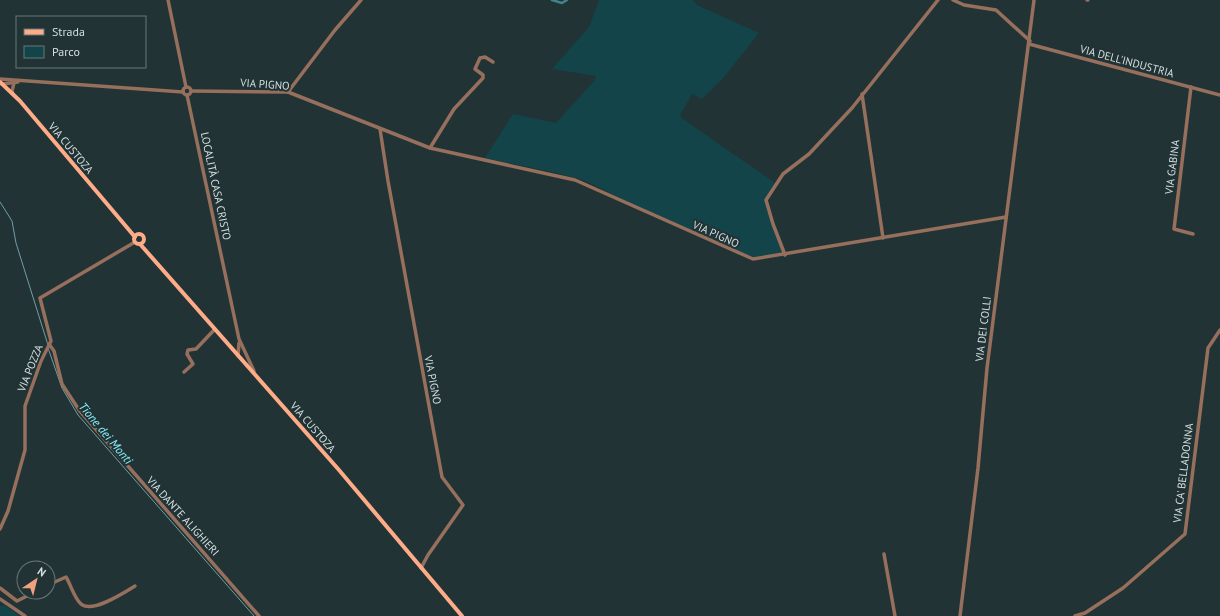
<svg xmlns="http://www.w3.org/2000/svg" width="1220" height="616" viewBox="0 0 1220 616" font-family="'PT Sans',sans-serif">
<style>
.green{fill:#124449}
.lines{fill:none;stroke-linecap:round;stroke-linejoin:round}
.stream{stroke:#6e9fa5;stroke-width:1}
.canal{stroke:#43848c;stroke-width:2.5}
.minor{stroke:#966f5d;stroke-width:3.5}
.major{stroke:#fdac87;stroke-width:4}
.labels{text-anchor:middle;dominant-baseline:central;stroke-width:4;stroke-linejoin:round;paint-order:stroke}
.street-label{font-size:11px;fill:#d4dfe0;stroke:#223335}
.water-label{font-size:12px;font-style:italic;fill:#89f0fd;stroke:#223335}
</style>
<rect width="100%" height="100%" fill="#223335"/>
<!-- green -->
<g class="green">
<path d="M599,0H693L697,5L759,33L724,77L702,99L692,94L680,115L683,119L775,183L765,202C770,219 776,234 783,250L782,254L753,257L640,208L584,180L557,173L485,158L513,114L556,123L595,80L596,76L552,69L589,27Z"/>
<path d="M4,605L20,616H0V606Z"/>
</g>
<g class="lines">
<!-- stream -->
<g class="stream">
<path d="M0,202L12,221L16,243L48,345"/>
<path d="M48,348L62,388L78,415L254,616"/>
</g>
<!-- canal -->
<path class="canal" d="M552,0L562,3L567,0"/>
<!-- minor -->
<g class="minor">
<path d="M168,0L186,87"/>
<path d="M953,0L964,5L996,10L1030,41"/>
<path d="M1087,0H1088"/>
<path d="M1029,44L1220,95"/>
<path d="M0,79L183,92"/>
<path d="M2,84L18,82"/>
<path d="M1191,87L1174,229L1193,234"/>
<circle cx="187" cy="91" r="4"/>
<path d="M191,91L288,92L430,148L575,180L753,259L1006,217"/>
<path d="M288,92L335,30L361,0"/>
<path d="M13,94L12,91L14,83"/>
<path d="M862,94L883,238"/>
<path d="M187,95L239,339L254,371"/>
<path d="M380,129L388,181L442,477L463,505L428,555L421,568"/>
<path d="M430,148L454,109L483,78V75L475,69L480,58L485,57L493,62"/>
<path d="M785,255L773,224L766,200L783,174L809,154L852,108L938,0"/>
<path d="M49,344L54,351L62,384L79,410L259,616"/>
<path d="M238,356L239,343"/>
<path d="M184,372L193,364L187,354L188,350L196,349L215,329"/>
<path d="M0,529L8,511L25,450V406L41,361L51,341L40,298L135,242"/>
<path d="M884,554L895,616"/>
<path d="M48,585L66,577C71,585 74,598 81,604C92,614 125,592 135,586"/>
<path d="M0,588L17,601L35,592"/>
<path d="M0,599L25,616"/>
<path d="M960,616L978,468L987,368L1034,0"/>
<path d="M1075,616L1085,613L1123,588L1185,534L1208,348L1220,330"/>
</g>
<!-- major -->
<g class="major">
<path d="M0,82L20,101L135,237"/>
<circle cx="139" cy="239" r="5"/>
<path d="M140,244L339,470L462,616"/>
</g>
</g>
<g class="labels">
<!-- street labels -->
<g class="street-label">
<text transform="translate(1127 61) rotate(15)">VIA DELL'INDUSTRIA</text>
<text transform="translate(265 84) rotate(4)">VIA PIGNO</text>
<text transform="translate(71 148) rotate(50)">VIA CUSTOZA</text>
<text transform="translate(1172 167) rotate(-83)">VIA GABINA</text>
<text transform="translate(216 186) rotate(78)">LOCALITÀ CASA CRISTO</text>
<text transform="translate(716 234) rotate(24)">VIA PIGNO</text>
<text transform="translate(983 329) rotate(-83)">VIA DEI COLLI</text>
<text transform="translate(30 368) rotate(-68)">VIA POZZA</text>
<text transform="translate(433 380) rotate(79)">VIA PIGNO</text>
<text transform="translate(313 427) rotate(49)">VIA CUSTOZA</text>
<text transform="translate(1183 473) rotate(-83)">VIA CA' BELLADONNA</text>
<text transform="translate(183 516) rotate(48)">VIA DANTE ALIGHIERI</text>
</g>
<!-- water labels -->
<g class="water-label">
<text transform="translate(106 433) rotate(50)">Tione dei Monti</text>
</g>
</g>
<!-- legend -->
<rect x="16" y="16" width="130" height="52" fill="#223335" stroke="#697879"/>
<rect x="24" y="29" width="20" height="6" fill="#fdac87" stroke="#697879"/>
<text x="52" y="36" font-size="12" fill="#d4dfe0">Strada</text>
<rect x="24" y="46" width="20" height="12" fill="#124449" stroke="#697879"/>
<text x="52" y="56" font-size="12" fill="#d4dfe0">Parco</text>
<!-- north arrow -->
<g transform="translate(36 580) rotate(35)"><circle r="19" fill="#223335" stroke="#697879"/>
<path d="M0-3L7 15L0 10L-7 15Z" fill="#f1a17d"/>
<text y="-6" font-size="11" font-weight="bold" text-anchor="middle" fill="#d4dfe0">N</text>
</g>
</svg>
